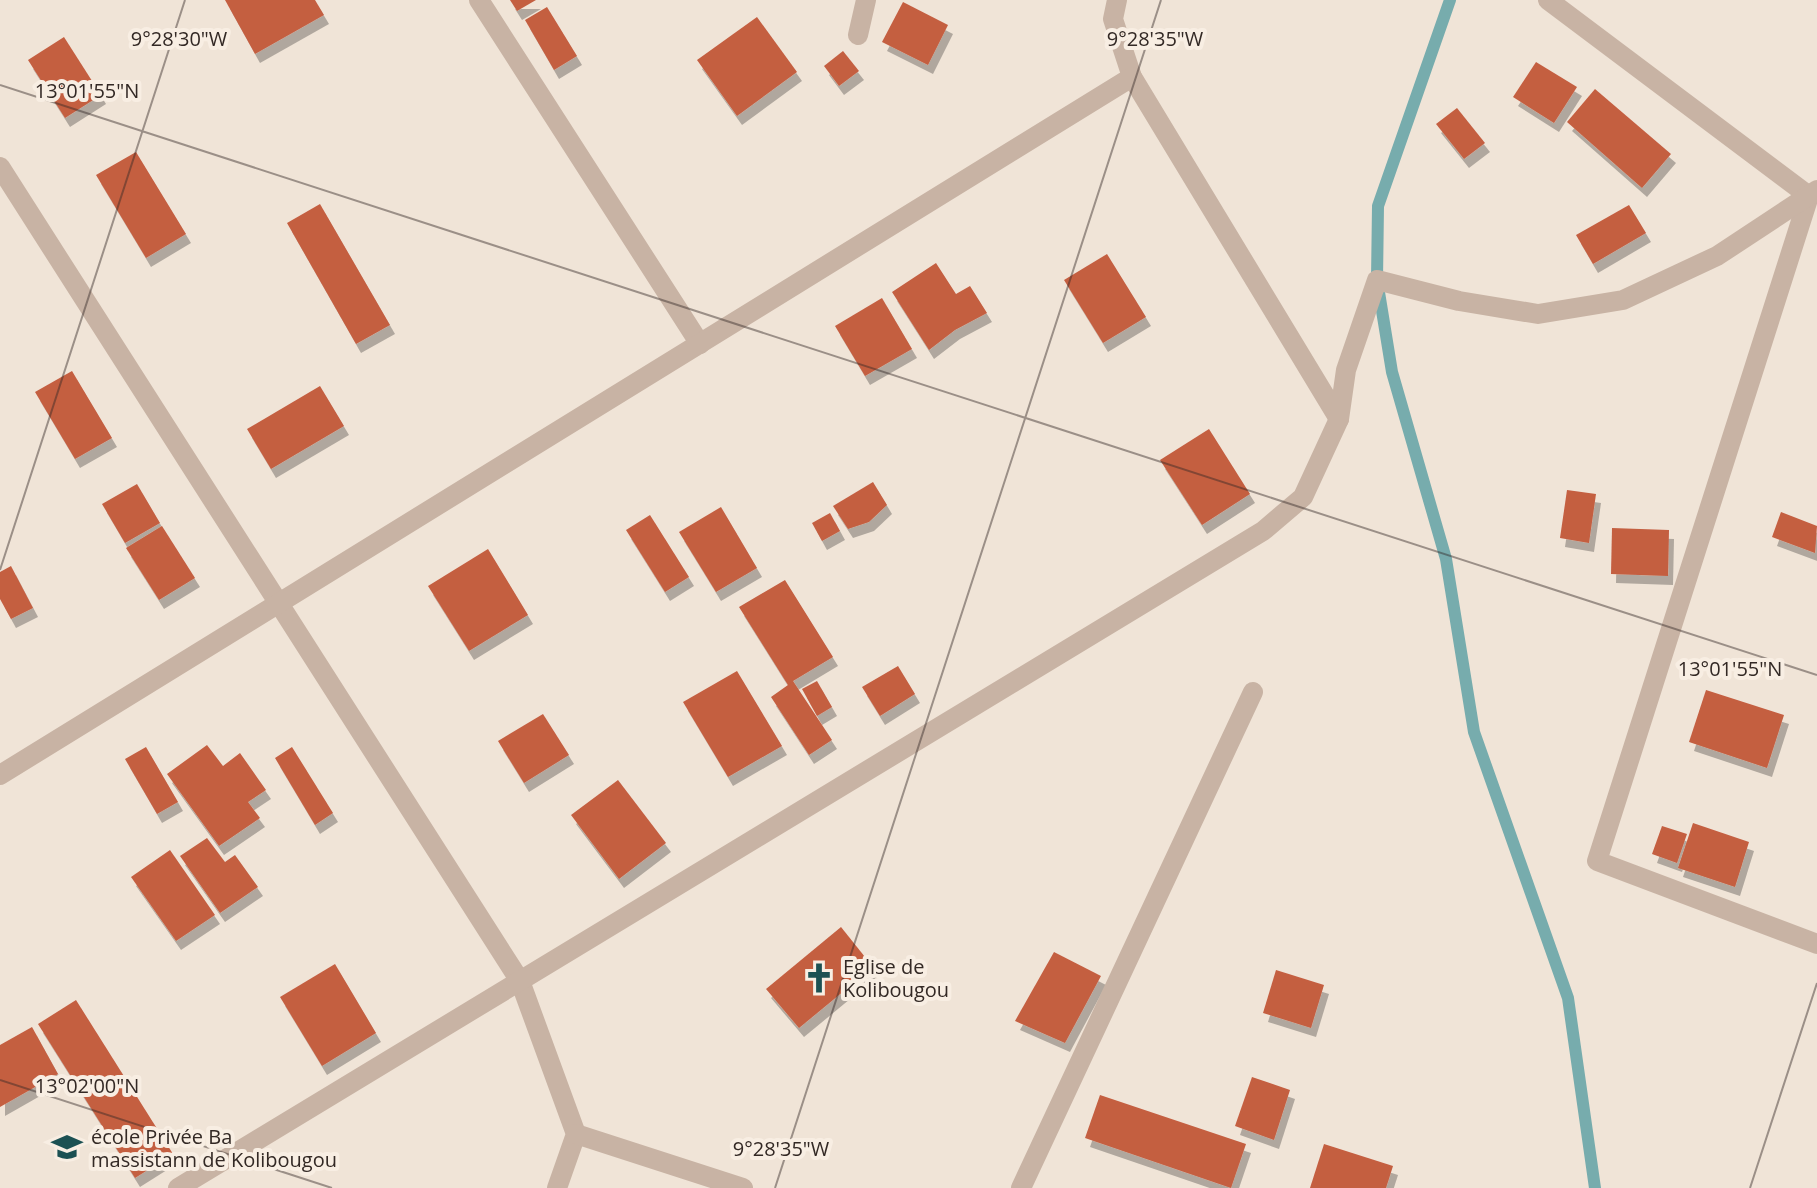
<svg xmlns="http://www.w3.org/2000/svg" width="1817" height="1188" viewBox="0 0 1817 1188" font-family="'Open Sans',sans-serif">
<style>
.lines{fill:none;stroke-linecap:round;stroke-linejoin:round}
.stream{stroke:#77acad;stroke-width:12}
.building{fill:#c45e41;filter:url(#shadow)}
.minor{stroke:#c8b3a4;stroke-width:20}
.ticks{fill:none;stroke:#332925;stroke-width:2;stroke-opacity:0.45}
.labels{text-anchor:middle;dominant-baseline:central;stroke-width:8;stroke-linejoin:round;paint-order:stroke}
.poi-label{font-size:20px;fill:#332925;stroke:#f8eee3;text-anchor:start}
.ticks-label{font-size:20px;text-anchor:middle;fill:#332925;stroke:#f8eee3;stroke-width:8;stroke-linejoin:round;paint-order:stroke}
</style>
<defs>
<filter id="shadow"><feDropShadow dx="5" dy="9" stdDeviation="0" flood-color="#0004"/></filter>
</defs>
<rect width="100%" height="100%" fill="#f0e4d7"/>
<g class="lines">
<!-- stream -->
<path class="stream" d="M1450,0L1378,206L1377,280L1392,372L1446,559L1474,732L1568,998L1595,1188"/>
</g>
<!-- building -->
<g class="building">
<path d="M225,0H315L324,15L255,54Z"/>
<path d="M510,0H536L517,11Z"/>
<path d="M903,2L948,25L928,65L882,42Z"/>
<path d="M547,7L577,56L554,70L525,20Z"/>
<path d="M757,17L797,72L737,116L697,60Z"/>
<path d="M64,37L101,95L65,118L28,60Z"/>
<path d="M843,51L859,71L839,86L824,66Z"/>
<path d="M1536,62L1577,87L1554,123L1513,97Z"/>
<path d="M1595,89L1671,154L1642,188L1567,122Z"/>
<path d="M1457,108L1485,143L1464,159L1436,124Z"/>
<path d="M136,152L186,234L146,258L96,175Z"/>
<path d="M320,204L390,325L356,344L287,223Z"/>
<path d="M1629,205L1646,233L1593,264L1576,235Z"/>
<path d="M1107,254L1146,317L1103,343L1064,280Z"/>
<path d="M936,263L956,294L970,286L987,313L955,330L929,350L892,292Z"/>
<path d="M882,298L912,349L865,376L835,326Z"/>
<path d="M72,371L112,438L75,459L35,392Z"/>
<path d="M320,386L344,426L271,469L247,429Z"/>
<path d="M1209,429L1250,494L1202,525L1160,460Z"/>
<path d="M873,482L887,505L869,522L848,529L833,506Z"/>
<path d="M137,484L160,523L125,543L102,504Z"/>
<path d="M1567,490L1596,494L1589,543L1560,538Z"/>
<path d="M721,507L757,568L716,592L679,532Z"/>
<path d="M1781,512L1817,526L1815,553L1772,537Z"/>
<path d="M830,513L840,531L822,541L812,523Z"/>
<path d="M650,515L689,577L665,592L626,530Z"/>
<path d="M162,526L195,578L159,600L126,548Z"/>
<path d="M1612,528L1669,530L1668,576L1611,574Z"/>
<path d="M488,549L528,615L469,651L428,586Z"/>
<path d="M11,566L33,608L11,619L0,599V572Z"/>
<path d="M785,580L833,657L793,681L832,740L809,755L771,697L788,685L739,607Z"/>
<path d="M898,666L915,694L880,716L862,687Z"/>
<path d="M737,671L782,746L728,777L683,702Z"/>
<path d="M817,681L832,707L817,716L802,689Z"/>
<path d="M1706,690L1784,715L1767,768L1689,742Z"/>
<path d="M543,714L569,755L524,783L498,741Z"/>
<path d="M207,745L223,766L240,753L266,790L248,802L260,818L219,846L167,774Z"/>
<path d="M146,747L178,802L157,814L125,759Z"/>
<path d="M292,747L333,813L315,825L275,758Z"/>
<path d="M618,780L666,843L619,879L571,815Z"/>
<path d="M1693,823L1749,842L1735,887L1678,868Z"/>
<path d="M1662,826L1687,834L1677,863L1652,854Z"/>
<path d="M207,838L225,862L235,855L258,887L220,913L180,856Z"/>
<path d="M170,850L215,915L176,941L131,877Z"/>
<path d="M841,927L873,967L799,1028L766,989Z"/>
<path d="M1054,952L1101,976L1065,1043L1015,1021Z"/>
<path d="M335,964L376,1033L322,1066L280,997Z"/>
<path d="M1276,970L1324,985L1311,1028L1263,1013Z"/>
<path d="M76,1000L173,1154L135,1178L38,1024Z"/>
<path d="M32,1027L58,1074L0,1107V1045Z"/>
<path d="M1252,1077L1290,1090L1274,1140L1235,1126Z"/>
<path d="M1100,1095L1246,1144L1231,1188L1085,1138Z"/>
<path d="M1324,1144L1393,1166L1386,1188H1310Z"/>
</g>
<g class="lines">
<!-- minor -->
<g class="minor">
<path d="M479,0L700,344"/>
<path d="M1117,0L1113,19L1132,77L1339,419"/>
<path d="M1548,0L1809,196L1597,861L1817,944"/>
<path d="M858,35L866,0"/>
<path d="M0,167L520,981L576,1134L557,1188"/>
<path d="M0,775L1132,77"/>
<path d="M576,1134L743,1188"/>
<path d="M178,1188L1263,531L1303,497L1339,419L1346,370L1377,280L1459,301L1538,314L1623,300L1717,256L1817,190"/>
<path d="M1021,1188L1253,692"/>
</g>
</g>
<!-- ticks -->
<path class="ticks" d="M0,85L1817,675M0,570L185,0M0,1080L332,1188M775,1188L1161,0M1750,1188L1817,983"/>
<!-- icons -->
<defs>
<g id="church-bare" transform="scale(2.4)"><path d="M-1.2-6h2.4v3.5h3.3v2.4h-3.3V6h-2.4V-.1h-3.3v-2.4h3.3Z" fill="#1c5153" stroke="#f8eee3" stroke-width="2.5" paint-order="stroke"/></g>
<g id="school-bare" transform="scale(2.4)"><path d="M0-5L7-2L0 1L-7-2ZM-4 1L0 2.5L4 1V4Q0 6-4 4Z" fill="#1c5153" stroke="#f8eee3" stroke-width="2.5" paint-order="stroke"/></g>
</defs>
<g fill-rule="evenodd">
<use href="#church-bare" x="819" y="978"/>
<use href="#school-bare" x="67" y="1147"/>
</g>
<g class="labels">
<!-- poi labels -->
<g class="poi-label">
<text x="843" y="966">Eglise de<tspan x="843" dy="23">Kolibougou</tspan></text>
<text x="91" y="1136">école Privée Ba<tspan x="91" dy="23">massistann de Kolibougou</tspan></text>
</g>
</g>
<g class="ticks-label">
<text x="179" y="46">9°28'30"W</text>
<text x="1155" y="46">9°28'35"W</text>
<text x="87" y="98">13°01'55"N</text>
<text x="1730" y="676">13°01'55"N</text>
<text x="87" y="1093">13°02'00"N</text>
<text x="781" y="1156">9°28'35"W</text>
</g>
</svg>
